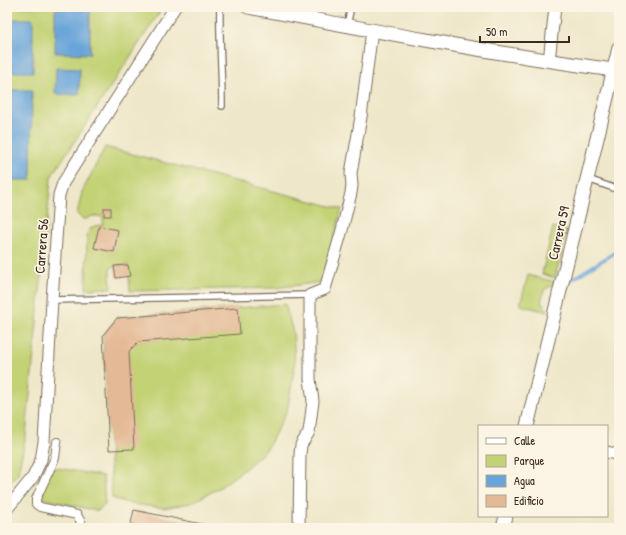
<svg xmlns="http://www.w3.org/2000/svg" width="626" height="535" viewBox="0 0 626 535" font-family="'Patrick Hand',sans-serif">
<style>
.green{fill:#c2d274;stroke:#7e7e49}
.water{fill:#68a4d9;stroke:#52677c}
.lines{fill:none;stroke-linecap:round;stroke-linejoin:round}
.stream{stroke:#68a4d9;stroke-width:3.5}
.building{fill:#e4ba96}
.service-casing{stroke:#7a6c5a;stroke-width:8}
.pedestrian-casing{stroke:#7a6c5a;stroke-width:10}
.minor-casing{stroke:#7a6c5a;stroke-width:13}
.tertiary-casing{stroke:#7a6c5a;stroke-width:15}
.service{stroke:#fff;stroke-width:5.5}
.pedestrian{stroke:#fff;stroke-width:8}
.minor{stroke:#fff;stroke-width:11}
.tertiary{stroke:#fff;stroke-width:13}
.labels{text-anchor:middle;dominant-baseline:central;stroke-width:3.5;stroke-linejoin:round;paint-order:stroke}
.street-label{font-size:14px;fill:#3b2a1e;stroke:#fcf5e5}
</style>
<rect width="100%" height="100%" fill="#fcf5e5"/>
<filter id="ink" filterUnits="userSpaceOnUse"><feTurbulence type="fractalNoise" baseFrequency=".025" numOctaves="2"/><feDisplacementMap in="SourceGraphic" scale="8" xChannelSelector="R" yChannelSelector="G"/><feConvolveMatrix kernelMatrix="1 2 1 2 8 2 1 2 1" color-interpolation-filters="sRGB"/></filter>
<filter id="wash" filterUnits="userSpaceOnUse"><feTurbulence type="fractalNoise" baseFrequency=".012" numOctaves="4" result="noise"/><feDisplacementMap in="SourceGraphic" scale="16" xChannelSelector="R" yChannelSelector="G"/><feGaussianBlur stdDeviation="0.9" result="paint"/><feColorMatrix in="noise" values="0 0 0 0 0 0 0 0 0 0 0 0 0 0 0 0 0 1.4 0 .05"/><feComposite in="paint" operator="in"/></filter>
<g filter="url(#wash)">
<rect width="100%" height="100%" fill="#eee7c9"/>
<!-- green -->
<g class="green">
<path d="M7,7H163L51,177L26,435L18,473L7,486Z"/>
<path d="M105,147L342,209L321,282L276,288L130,291L128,265L114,266L110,269L111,288L86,289L87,235C89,227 95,225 103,225V217C102,217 98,216 96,216C86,216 86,224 77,214L82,192Z"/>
<path d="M553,227L567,230L555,278L542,274Z"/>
<path d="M528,275L555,282L554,284L544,290L541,302L548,310L547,312L520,305Z"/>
<path d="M285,304L293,332L295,365L287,411L267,449L246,468L219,488L191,503L164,508L131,504L112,498L103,335L117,318Z"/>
<path d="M47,466L103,476L105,505L97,511L42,498Z"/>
</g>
<!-- water -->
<g class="water">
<path d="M55,9H90V54L55,53Z"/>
<rect x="7" y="19" width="26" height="53"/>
<path d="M56,68L80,69L79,95L55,94Z"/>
<path d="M7,90H32L31,180H7Z"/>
</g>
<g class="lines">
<!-- stream -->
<path class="stream" d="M566,283L619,250"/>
</g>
<g id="blocks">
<!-- building -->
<g class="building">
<rect x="104" y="208" width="7" height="8"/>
<path d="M99,226L118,230L114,252L94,248Z"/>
<path d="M128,265L130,276L116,278L114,266Z"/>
<path d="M238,308L240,334L138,342L129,351L134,449L109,450L103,335L117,318Z"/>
<path d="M134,510L216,527V528H130Z"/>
</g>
</g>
</g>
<g filter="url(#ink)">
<use href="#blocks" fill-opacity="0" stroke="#7a6c5a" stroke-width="1"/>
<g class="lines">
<!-- service casing -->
<g class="service-casing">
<g id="service">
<path d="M220,7C219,40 222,73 222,106"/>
<path d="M347,25L351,7"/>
<path d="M588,179L619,190"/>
<path d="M52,300L310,295"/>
</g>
</g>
<!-- pedestrian casing -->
<g class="pedestrian-casing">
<path id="pedestrian" d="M57,442L55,458L36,499V504L40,507L77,515L81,522L80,528"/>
</g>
<!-- minor casing -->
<g class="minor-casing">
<g id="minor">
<path d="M549,61L555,7"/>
<path d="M607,452L619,455"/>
<path d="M7,509L33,477L41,460L44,442L52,300L59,195L63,183L175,7"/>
<path d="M299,528L300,454L301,445L309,432L313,401L310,379V295L325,289L342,230L351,193L352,186L351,173L361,117L372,30"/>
</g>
</g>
<!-- tertiary casing -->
<g class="tertiary-casing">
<g id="tertiary">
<path d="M248,7C369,30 491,53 613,70"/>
<path d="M527,426L619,48"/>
<path d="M503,528L506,516"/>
</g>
</g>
<!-- service -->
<use href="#service" class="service"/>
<!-- pedestrian -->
<use href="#pedestrian" class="pedestrian"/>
<!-- minor -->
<use href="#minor" class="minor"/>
<!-- tertiary -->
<use href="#tertiary" class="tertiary"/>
</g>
</g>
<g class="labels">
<!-- street labels -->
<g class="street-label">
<text transform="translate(558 233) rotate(-77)">Carrera 59</text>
<text transform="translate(41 246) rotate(-86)">Carrera 56</text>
</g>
</g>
<!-- margin -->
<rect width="626" height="535" fill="none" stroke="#fcf5e5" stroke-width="24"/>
<!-- legend -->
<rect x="478" y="425" width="130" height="92" fill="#fcf5e5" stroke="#afa495"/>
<rect x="486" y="438" width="20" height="6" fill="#ffffff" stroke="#afa495"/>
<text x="514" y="445" font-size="12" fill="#3b2a1e">Calle</text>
<rect x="486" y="455" width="20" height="12" fill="#c2d274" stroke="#afa495"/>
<text x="514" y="465" font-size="12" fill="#3b2a1e">Parque</text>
<rect x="486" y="475" width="20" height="12" fill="#68a4d9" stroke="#afa495"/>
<text x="514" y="485" font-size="12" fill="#3b2a1e">Agua</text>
<rect x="486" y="495" width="20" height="12" fill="#e4ba96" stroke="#afa495"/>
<text x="514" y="505" font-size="12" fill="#3b2a1e">Edificio</text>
<!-- scale -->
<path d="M480 36v6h89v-6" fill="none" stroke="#3b2a1e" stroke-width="2"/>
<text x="486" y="36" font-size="12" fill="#3b2a1e" stroke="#fcf5e5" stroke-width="3" paint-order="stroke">50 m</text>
</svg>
